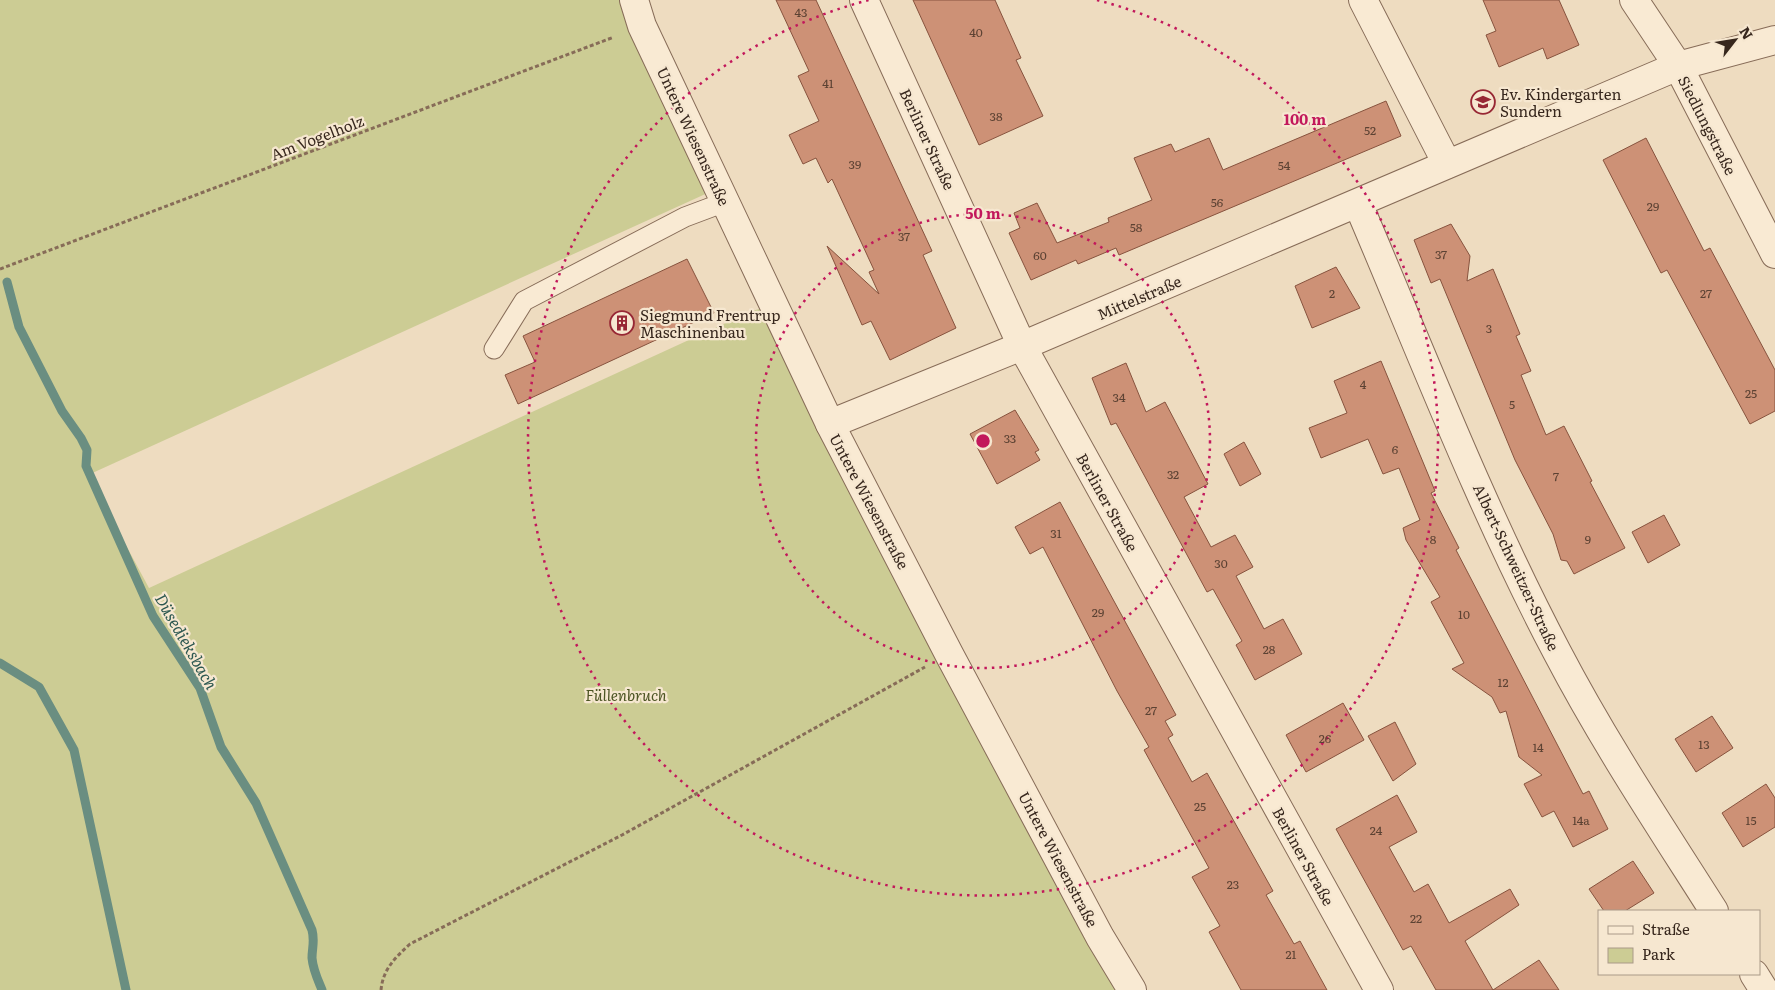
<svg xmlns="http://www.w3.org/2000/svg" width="1775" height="990" viewBox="0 0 1775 990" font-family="Literata,serif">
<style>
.green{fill:#cccc94}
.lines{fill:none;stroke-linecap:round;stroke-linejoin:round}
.stream{stroke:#6a8e81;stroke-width:9}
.building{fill:#cd9176;stroke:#87533e}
.service-casing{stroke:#876c58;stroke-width:21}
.minor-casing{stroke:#876c58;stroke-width:30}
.path{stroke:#876c58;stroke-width:3;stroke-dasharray:4 2.5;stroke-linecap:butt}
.service{stroke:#f9ead3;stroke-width:19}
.minor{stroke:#f9ead3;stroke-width:28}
.ring{fill:none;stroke:#c2185b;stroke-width:2.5;stroke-dasharray:2.5 5}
.labels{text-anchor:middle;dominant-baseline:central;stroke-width:4.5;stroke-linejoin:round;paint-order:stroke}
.number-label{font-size:12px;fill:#5c4233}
.poi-label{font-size:15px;fill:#37271d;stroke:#f6e7d0;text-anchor:start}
.street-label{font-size:15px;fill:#37271d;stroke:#f6e7d0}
.park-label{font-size:15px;font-style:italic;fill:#4c5423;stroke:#f6e7d0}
.water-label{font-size:16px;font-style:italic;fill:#2c5750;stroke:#f6e7d0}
.centre{fill:#c2185b;stroke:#f6e7d0;stroke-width:2.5}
.ring-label{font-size:15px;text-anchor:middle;font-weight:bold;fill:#c2185b;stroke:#f6e7d0;stroke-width:4.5;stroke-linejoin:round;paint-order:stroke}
</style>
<rect width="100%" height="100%" fill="#eedcc0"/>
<!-- green -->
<path class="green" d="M0,0H627L712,191L88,475L149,588L752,311L763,308L1126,990H0Z"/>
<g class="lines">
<!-- stream -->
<g class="stream">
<path d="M7,282L19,327L62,411L81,438L87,450L86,466L153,616L200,688L221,747L256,803L312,930C315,941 312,948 312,958C313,970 318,980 322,990"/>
<path d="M0,663L39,687L74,750L126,990"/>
</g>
</g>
<!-- building -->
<g class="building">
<path d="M776,0H816L932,251L923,255L956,328L890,360L871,321L862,325L827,246L879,294L869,272L874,270L832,179L828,183L816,158L803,164L789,135L819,121L798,76L809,71Z"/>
<path d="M913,0H995L1021,58L1016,60L1043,116L979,145Z"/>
<path d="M1483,0H1559L1579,45L1547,59L1543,48L1499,67L1486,35L1496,31Z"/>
<path d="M1386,101L1401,136L1119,255L1116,248L1078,264L1076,260L1031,280L1009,233L1020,228L1014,213L1037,203L1057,243L1109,222L1108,218L1152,200L1134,158L1171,144L1175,152L1209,138L1223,170Z"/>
<path d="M1646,138L1704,251L1710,248L1775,370V411L1750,424L1667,270L1661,273L1603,160Z"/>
<path d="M1451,224L1470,256L1467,281L1493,269L1520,334L1516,336L1531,371L1521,375L1546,435L1564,426L1592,481L1590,482L1625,548L1574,574L1567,561L1561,560L1553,534L1515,460L1440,279L1431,283L1414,240Z"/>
<path d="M687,259L714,313L518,404L505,375L535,362L523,336Z"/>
<path d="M1336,267L1360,308L1312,328L1295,286Z"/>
<path d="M1381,361L1435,491L1431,493L1459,548L1456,550L1583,794L1589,791L1608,829L1573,847L1554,811L1542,817L1524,784L1542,775L1519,757L1506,711L1500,713L1492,697L1452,669L1464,663L1431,602L1440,597L1406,540L1403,528L1420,520L1399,468L1383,474L1368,439L1321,458L1309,428L1347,413L1334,381Z"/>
<path d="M1126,363L1146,412L1165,402L1208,484L1184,497L1211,547L1235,535L1253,567L1236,576L1264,629L1283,619L1302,654L1255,680L1236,645L1242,641L1213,589L1207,592L1116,423L1111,425L1092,378Z"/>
<path d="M1015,410L1039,450L1035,452L1040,460L997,484L970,434Z"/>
<path d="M1244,442L1261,474L1240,486L1224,454Z"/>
<path d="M1060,502L1176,715L1165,721L1173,735L1168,738L1192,782L1207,773L1273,891L1266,895L1294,944L1300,941L1327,990H1241L1209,932L1220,926L1192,877L1209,868L1144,750L1149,747L1117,691L1043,547L1030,554L1015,527Z"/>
<path d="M1664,515L1680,545L1648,563L1632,532Z"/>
<path d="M1343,703L1364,740L1306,772L1286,735Z"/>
<path d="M1712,716L1733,748L1696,772L1675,739Z"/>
<path d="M1395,722L1416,764L1393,781L1368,736Z"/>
<path d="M1766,784L1775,798V827L1743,847L1722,813Z"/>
<path d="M1397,795L1417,832L1389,847L1414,892L1428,884L1449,923L1510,889L1519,905L1465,941L1493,990L1539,960L1559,990H1436L1411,946L1403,950L1336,829Z"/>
<path d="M1633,861L1654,893L1625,911H1604L1589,889Z"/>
</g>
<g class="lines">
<!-- service casing -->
<g class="service-casing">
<path id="service" d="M494,349L524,301L685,217L725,202"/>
</g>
<!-- minor casing -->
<g class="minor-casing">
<g id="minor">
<path d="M634,0L642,26L830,424L949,654L1100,937L1132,990"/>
<path d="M864,0L1022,346L1379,990"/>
<path d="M1363,0L1447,164"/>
<path d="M1634,0L1678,66L1775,254"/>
<path d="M1358,204C1422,354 1481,508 1557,652C1604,742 1660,826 1714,911"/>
<path d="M830,424L1022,346L1678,66L1775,40"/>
<path d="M1754,974L1764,990"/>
</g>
</g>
<!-- path -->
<g class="path">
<path d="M0,269L614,37"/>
<path d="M381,990C383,969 395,958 410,944L622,835L925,667"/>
</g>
<!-- service -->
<use href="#service" class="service"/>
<!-- minor -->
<use href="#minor" class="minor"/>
</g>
<!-- distance rings -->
<g class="ring">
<circle cx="983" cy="441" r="227"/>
<path d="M1097 0A455 455 0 1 1 869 0"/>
</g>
<!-- icons -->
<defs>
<g id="school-ring" transform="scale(1.25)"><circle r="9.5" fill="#f6e7d0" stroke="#972734" stroke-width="1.5"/><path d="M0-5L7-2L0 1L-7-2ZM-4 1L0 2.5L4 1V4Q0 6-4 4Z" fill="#972734"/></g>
<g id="building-ring" transform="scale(1.25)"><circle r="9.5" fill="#f6e7d0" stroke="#972734" stroke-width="1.5"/><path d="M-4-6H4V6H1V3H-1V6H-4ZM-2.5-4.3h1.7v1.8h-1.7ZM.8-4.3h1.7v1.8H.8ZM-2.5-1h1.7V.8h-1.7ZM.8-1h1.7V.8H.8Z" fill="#972734"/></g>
</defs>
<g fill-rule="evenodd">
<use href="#school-ring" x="1483" y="102"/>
<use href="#building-ring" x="622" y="323"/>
</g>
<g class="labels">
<!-- number labels -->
<g class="number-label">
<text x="801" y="12">43</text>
<text x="976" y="32">40</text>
<text x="828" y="83">41</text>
<text x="996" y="116">38</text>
<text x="1370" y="130">52</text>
<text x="855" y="164">39</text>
<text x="1284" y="165">54</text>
<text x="1217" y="202">56</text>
<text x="1653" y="206">29</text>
<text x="1136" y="227">58</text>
<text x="904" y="236">37</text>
<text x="1441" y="254">37</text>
<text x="1040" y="255">60</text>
<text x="1332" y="293">2</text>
<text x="1706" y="293">27</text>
<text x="1489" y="328">3</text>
<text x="1363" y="384">4</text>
<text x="1751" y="393">25</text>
<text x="1119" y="397">34</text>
<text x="1512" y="404">5</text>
<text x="1010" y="438">33</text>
<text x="1395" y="449">6</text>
<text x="1173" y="474">32</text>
<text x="1556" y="476">7</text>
<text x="1056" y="533">31</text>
<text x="1433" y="539">8</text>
<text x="1588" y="539">9</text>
<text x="1221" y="563">30</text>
<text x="1098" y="612">29</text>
<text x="1464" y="614">10</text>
<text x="1269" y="649">28</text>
<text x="1503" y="682">12</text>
<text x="1151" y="710">27</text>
<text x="1325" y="738">26</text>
<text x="1704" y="744">13</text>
<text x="1538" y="747">14</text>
<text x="1200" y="806">25</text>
<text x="1581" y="820">14a</text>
<text x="1751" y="820">15</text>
<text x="1376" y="830">24</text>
<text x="1233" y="884">23</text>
<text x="1416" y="918">22</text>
<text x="1291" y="954">21</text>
</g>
<!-- poi labels -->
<g class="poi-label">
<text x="1500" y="93">Ev. Kindergarten<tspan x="1500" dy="17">Sundern</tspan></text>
<text x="640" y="314">Siegmund Frentrup<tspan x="640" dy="17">Maschinenbau</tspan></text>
</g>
<!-- street labels -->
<g class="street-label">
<text transform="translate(1708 125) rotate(63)">Siedlungstraße</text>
<text transform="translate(694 136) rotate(65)">Untere Wiesenstraße</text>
<text transform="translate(317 137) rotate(-21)">Am Vogelholz</text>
<text transform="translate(928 139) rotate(65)">Berliner Straße</text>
<text transform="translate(1139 297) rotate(-23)">Mittelstraße</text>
<text transform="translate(870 501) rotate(62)">Untere Wiesenstraße</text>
<text transform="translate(1108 502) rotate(61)">Berliner Straße</text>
<text transform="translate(1517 567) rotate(65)">Albert-Schweitzer-Straße</text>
<text transform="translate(1304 856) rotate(61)">Berliner Straße</text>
<text transform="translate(1059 859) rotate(62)">Untere Wiesenstraße</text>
</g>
<!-- park labels -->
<g class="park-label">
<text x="626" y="694">Füllenbruch</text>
</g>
<!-- water labels -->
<g class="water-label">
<text transform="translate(187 641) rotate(60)">Düsedieksbach</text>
</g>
</g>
<circle cx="983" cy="441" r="8" class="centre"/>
<g class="ring-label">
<text x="1305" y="125">100 m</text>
<text x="983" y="219">50 m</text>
</g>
<!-- legend -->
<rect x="1598" y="910" width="162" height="65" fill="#f6e7d0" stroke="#aa9a88"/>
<rect x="1608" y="926" width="25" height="8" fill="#f9ead3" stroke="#aa9a88"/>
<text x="1642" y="935" font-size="15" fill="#37271d">Straße</text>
<rect x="1608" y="948" width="25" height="15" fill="#cccc94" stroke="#aa9a88"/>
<text x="1642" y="960" font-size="15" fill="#37271d">Park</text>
<!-- north arrow -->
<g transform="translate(1735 40) rotate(59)" stroke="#f6e7d0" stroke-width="4" paint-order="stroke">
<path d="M0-4L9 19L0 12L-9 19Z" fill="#37271d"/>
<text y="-8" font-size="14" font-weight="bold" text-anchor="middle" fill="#37271d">N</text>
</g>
</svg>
